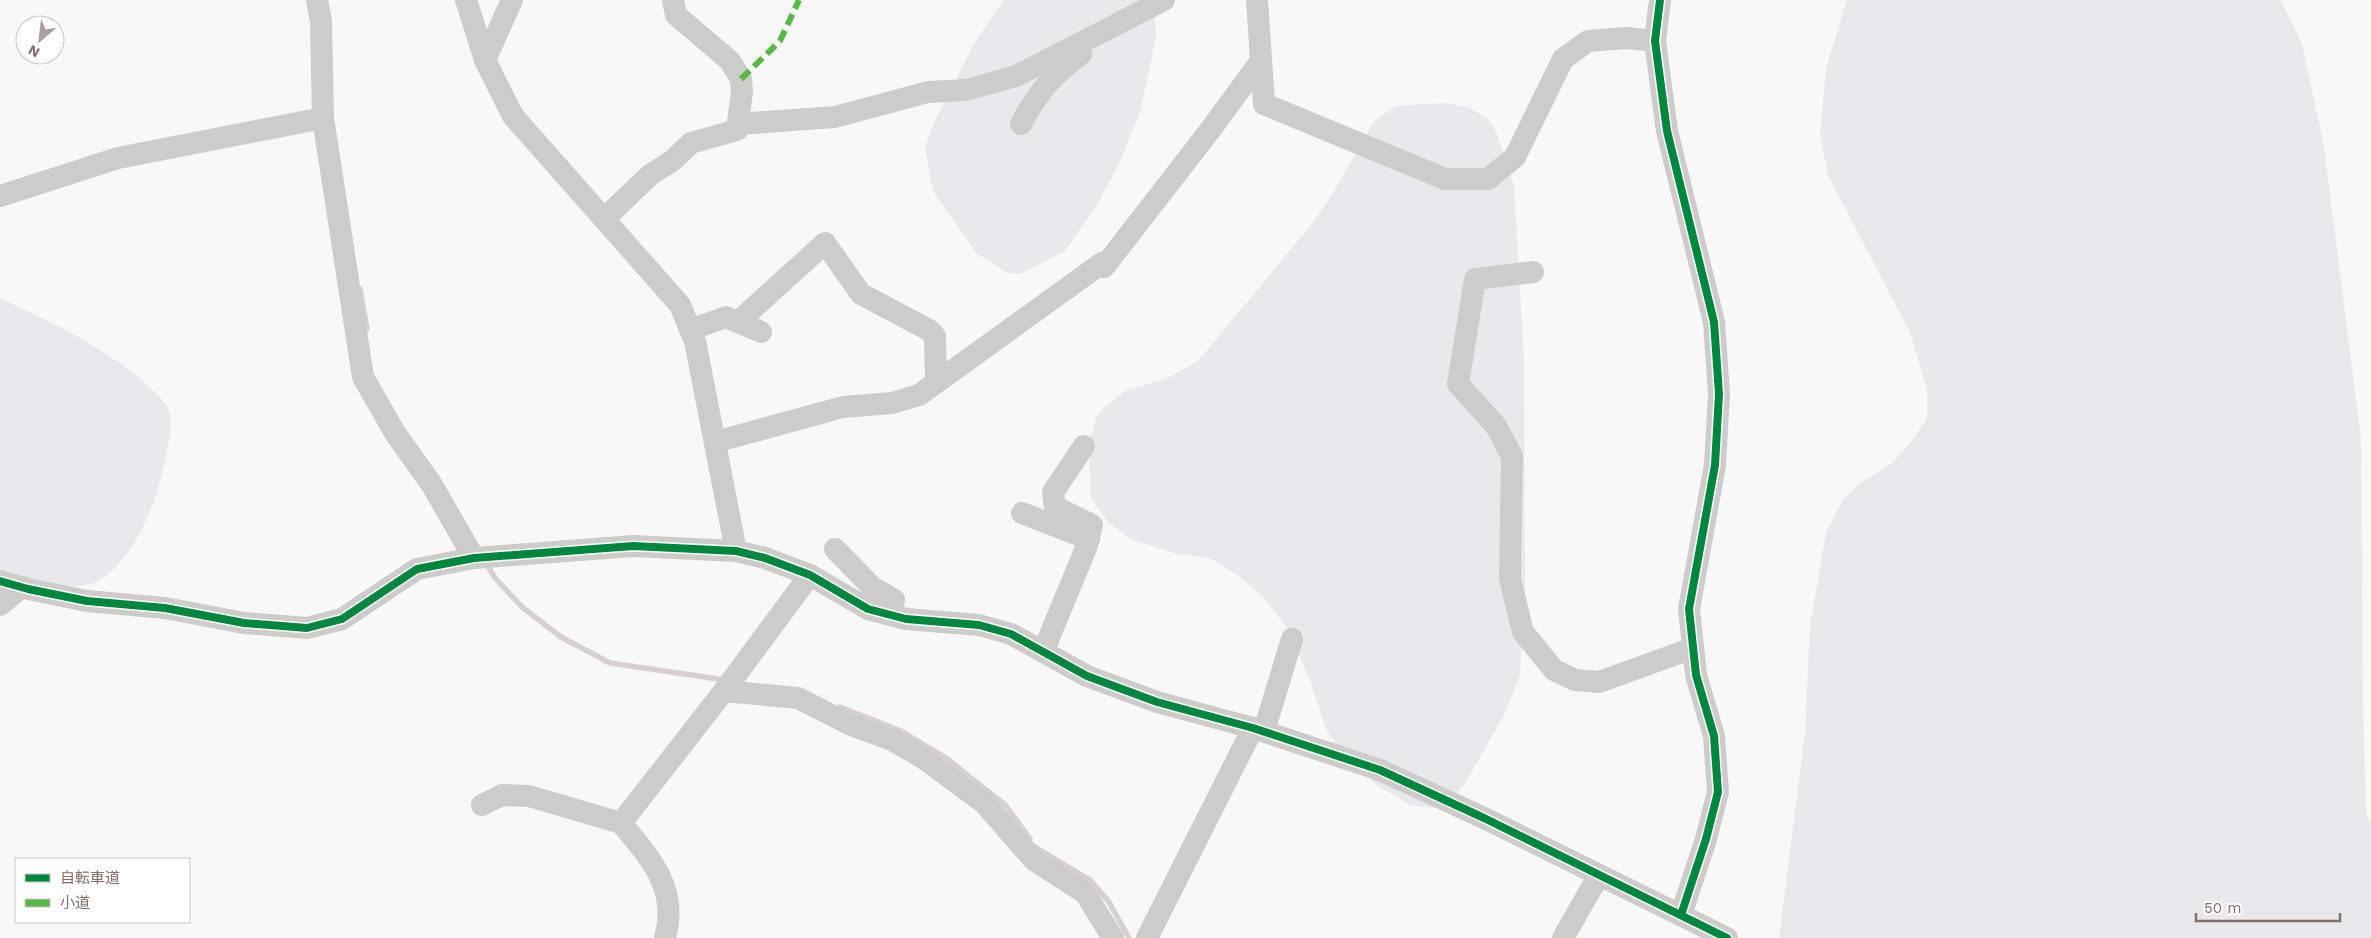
<svg xmlns="http://www.w3.org/2000/svg" width="2371" height="938" viewBox="0 0 2371 938" font-family="'Work Sans','Noto Sans JP',sans-serif">
<style>
.green{fill:#e9e9ed}
.lines{fill:none;stroke-linecap:round;stroke-linejoin:round}
.stream{stroke:#d8cfd0;stroke-width:5.5}
.minor{stroke:#cecccb;stroke-width:22}
.quiet{stroke:#58b947;stroke-width:6;stroke-dasharray:12 6;stroke-linecap:butt}
.cycleway-casing{stroke:#fff;stroke-width:11}
.cycleway{stroke:#00873e;stroke-width:8}
</style>
<rect width="100%" height="100%" fill="#f8f8f9"/>
<!-- green -->
<g class="green">
<path d="M1004,0H1146L1155,14L1156,38L1140,112L1117,168L1096,206L1065,251L1020,274L1006,272L976,253L933,191L925,147L935,120L975,42Z"/>
<path d="M1847,0H2281L2302,44L2324,147L2361,439L2363,706L2366,812L2371,827V938H1779L1805,733L1810,626L1826,533L1843,499L1858,485L1893,462L1914,438L1927,418V390L1911,335L1828,175L1820,134L1826,68Z"/>
<path d="M1446,103L1470,108L1489,120L1497,134L1514,186L1524,361L1525,584L1520,675L1505,713L1466,782L1448,805L1435,808L1411,805L1379,787L1344,757L1326,729L1310,681L1288,629L1265,599L1238,575L1209,558L1178,554L1132,540L1108,522L1091,498L1089,462L1091,437L1096,418L1103,408L1127,390L1166,379L1198,361L1311,225L1330,198L1375,120L1396,106Z"/>
<path d="M0,298C48,321 96,342 138,377C147,385 160,395 167,407C174,419 170,437 167,451C159,495 138,557 98,581C79,592 22,585 0,584Z"/>
</g>
<g class="lines">
<!-- stream -->
<g class="stream">
<path d="M360,289L367,329"/>
<path d="M486,563L495,578L522,607L561,637L610,663L725,680"/>
<path d="M840,707L901,731L946,758L1005,805L1030,839"/>
<path d="M1035,847L1090,880L1109,902L1129,938"/>
</g>
<!-- minor -->
<g class="minor">
<path d="M317,0L321,21L323,118L363,377L395,433L432,485L474,558"/>
<path d="M466,0L485,60L513,116L680,305L695,341L736,551"/>
<path d="M1257,0L1264,104L1445,179H1488L1515,157L1563,59L1588,41L1626,38L1655,41"/>
<path d="M1660,0L1655,41L1667,131L1714,322L1719,394L1715,465L1689,609L1696,675L1714,736L1718,792L1706,839L1681,915"/>
<path d="M485,60L512,0"/>
<path d="M738,124L835,117L928,92L966,90L1016,76L1164,0"/>
<path d="M1021,124C1039,90 1051,77 1081,54"/>
<path d="M0,196L118,158L323,118"/>
<path d="M604,219L650,175L672,161L691,143L737,130L742,92L741,79L730,61L676,15L673,0"/>
<path d="M1533,272L1475,279L1458,384L1496,426L1512,456L1510,579L1523,632L1554,670L1575,680L1599,682L1693,648"/>
<path d="M738,322L825,243L861,294L929,330L935,336L936,383"/>
<path d="M690,330L726,317L761,332"/>
<path d="M715,442L843,407L892,403L919,395L1102,263L1104,267L1211,129L1260,62"/>
<path d="M1022,513L1089,539"/>
<path d="M835,549L872,587L894,600L891,615"/>
<path d="M0,581L28,589L87,601L165,608L244,623L307,628L342,619L417,569L474,558L633,546L736,551L765,558L810,575L868,609L906,619L979,625L1011,634L1087,676L1157,702L1253,728L1380,770L1484,818L1727,938"/>
<path d="M0,605L22,587"/>
<path d="M1043,652L1086,548L1092,525L1055,507L1053,492L1084,446"/>
<path d="M724,691L798,698L851,725L892,740L923,758L984,803L1034,860L1085,893L1113,938"/>
<path d="M1264,731L1292,639"/>
<path d="M482,805L502,795L529,796L621,823"/>
<path d="M665,938C679,888 650,858 621,823L724,691L810,575"/>
<path d="M1147,938L1253,728"/>
<path d="M1563,938L1599,875"/>
</g>
<!-- quiet -->
<path class="quiet" d="M741,79L780,41L799,0"/>
<!-- cycleway casing -->
<g class="cycleway-casing">
<g id="cycleway">
<path d="M1660,0L1655,41L1667,131L1714,322L1719,394L1715,465L1689,609L1696,675L1714,736L1718,792L1706,839L1681,915"/>
<path d="M0,581L28,589L87,601L165,608L244,623L307,628L342,619L417,569L474,558L633,546L736,551L765,558L810,575L868,609L906,619L979,625L1011,634L1087,676L1157,702L1253,728L1380,770L1484,818L1727,938"/>
</g>
</g>
<!-- cycleway -->
<use href="#cycleway" class="cycleway"/>
</g>
<!-- legend -->
<rect x="15" y="858" width="175" height="65" fill="#ffffff" stroke="#cec5c4"/>
<rect x="25" y="874" width="25" height="8" fill="#00873e" stroke="#cec5c4"/>
<text x="60" y="883" font-size="15" fill="#856e6b">自転車道</text>
<rect x="25" y="899" width="25" height="8" fill="#58b947" stroke="#cec5c4"/>
<text x="60" y="908" font-size="15" fill="#856e6b">小道</text>
<!-- north arrow -->
<g transform="translate(40 40) rotate(208)"><circle r="24" fill="#ffffff" stroke="#cec5c4"/>
<path d="M0-4L9 19L0 12L-9 19Z" fill="#ad9e9d"/>
<text y="-8" font-size="14" font-weight="bold" text-anchor="middle" fill="#856e6b">N</text>
</g>
<!-- scale -->
<path d="M2196 913v8h144v-8" fill="none" stroke="#856e6b" stroke-width="2.5"/>
<text x="2204" y="913" font-size="15" fill="#856e6b" stroke="#ffffff" stroke-width="4" paint-order="stroke">50 m</text>
</svg>
